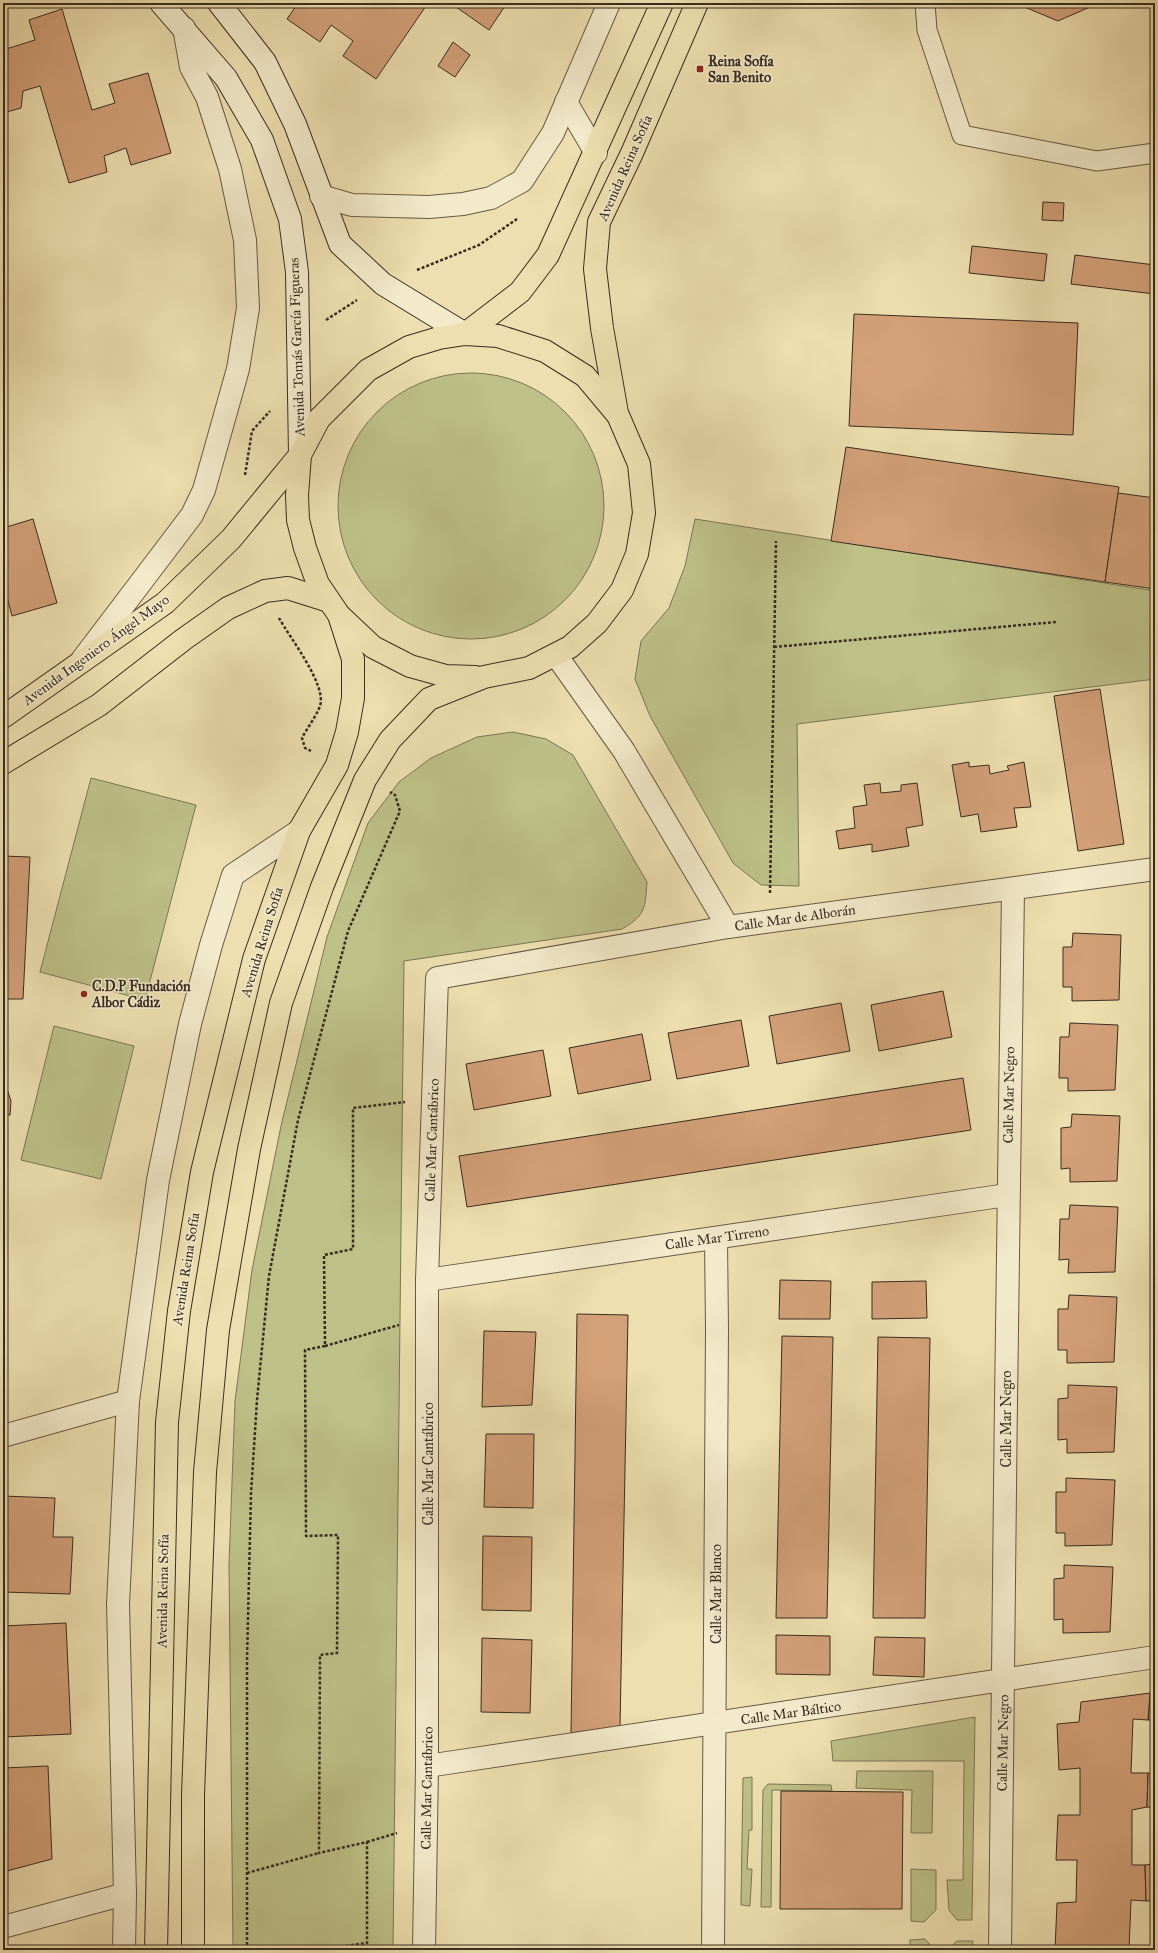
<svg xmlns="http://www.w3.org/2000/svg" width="1158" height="1953" viewBox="0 0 1158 1953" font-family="'IM FELL Great Primer',serif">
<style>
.green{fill:#bdc087;stroke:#7a7654}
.building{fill:#d3a078;stroke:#382c22}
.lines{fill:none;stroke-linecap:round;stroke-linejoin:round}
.lane-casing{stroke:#655945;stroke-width:21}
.street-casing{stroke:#655945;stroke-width:24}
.secondary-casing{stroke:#382c22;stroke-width:24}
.primary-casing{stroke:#382c22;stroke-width:24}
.path{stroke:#382c22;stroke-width:2.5;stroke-dasharray:3 2;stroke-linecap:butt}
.lane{stroke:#f3eacb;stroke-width:19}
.street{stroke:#f3eacb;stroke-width:22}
.secondary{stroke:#f3eacb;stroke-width:22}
.primary{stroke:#eddfaf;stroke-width:22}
.poi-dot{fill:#8f2418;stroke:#f3eacb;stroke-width:1.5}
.labels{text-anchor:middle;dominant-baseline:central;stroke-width:3;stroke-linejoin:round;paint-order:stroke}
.poi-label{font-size:14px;font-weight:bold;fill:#382c22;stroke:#f3eacb;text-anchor:start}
.street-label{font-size:14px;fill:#382c22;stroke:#f3eacb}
</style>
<rect width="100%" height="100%" fill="#eddfaf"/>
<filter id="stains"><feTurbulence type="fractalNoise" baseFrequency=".005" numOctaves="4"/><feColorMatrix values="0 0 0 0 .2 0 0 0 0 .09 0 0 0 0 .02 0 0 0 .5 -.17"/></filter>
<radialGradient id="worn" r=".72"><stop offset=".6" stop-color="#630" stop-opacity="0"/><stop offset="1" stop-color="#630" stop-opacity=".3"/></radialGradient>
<!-- green -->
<g class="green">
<circle cx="471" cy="506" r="133"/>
<path d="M695,519L1155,591V679L797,724L799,886L761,885L733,863L650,716L635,679L641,641L669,608L685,566Z"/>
<path d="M513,732L546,739L573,755L647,882C645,908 646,915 622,929L404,961L393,1950H233L229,1564L235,1401L252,1270L281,1126L327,937L368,823L399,782L431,758L477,737Z"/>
<path d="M91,778L196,805L145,1000L40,972Z"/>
<path d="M54,1026L134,1046L101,1179L21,1160Z"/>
<path d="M975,1717L972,1920H957L949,1910L947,1880H963L964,1761H833L831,1741Z"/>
<path d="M857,1771H933L932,1833H911L912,1790L856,1788Z"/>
<path d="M752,1777V1830H749L747,1869H752L750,1906L741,1905L743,1778Z"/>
<path d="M768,1784L831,1785L832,1791L772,1790L771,1907H761L763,1790Z"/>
<path d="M911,1869L936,1870V1910L924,1922L911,1921Z"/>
<path d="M925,1939L935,1950H910V1940Z"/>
<path d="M957,1941H973L972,1950H947Z"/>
</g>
<!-- building -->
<g class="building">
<path d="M298,3H428L376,79L343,56L353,41L331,25L320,42L287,19Z"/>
<path d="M459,3H507L489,30L456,7Z"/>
<path d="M1015,3H1099L1058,21Z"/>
<path d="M62,9L92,110L115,103L109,84L148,73L171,153L131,165L126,148L104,156L107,172L69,183L40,86L23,91L21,108L3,113V39L6,49L35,40L29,20Z"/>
<path d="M453,42L470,55L455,77L438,66Z"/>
<path d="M1043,202L1064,203L1063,221L1042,220Z"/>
<path d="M972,246L1047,254L1044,281L969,273Z"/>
<path d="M1075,255L1155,265V294L1071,284Z"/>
<path d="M854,314L1078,323L1073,435L849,426Z"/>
<path d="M846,447L1119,487L1105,582L831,541Z"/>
<path d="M1118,493L1155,498V589L1105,582Z"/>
<path d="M33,519L57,603L12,616L7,597L3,598V528Z"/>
<path d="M1100,689L1124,844L1078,851L1054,696Z"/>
<path d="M969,762V767L989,765L990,774L1009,770L1007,766L1024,762L1031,807L1014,808L1017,827L981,832L978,814L961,817L952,765Z"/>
<path d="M880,783L881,793L901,791V785L917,783L923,825L906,828L909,846L872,852V844L839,849L836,831L855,828L853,807L867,805L864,785Z"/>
<path d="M3,856L30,857L23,999H3Z"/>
<path d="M1073,933L1121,935L1119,1000L1072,1001V987H1063V947H1072Z"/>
<path d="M943,991L952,1037L879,1051L871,1005Z"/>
<path d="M841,1003L850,1051L777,1064L769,1016Z"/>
<path d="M741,1020L749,1066L677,1079L668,1033Z"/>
<path d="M1070,1023L1118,1025L1115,1090L1068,1091V1078H1059L1060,1037H1069Z"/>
<path d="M642,1034L651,1080L578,1094L569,1048Z"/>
<path d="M543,1050L551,1096L474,1110L466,1064Z"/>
<path d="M3,1077L11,1101L10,1115H3Z"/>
<path d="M963,1078L971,1130L467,1207L459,1156Z"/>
<path d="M1072,1114L1120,1116L1117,1181L1070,1182V1168L1061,1169V1128L1071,1127Z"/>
<path d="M1070,1205L1118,1207L1115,1272L1068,1273L1069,1259L1059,1260L1060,1219H1069Z"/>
<path d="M780,1280L831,1281L830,1319H779Z"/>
<path d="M926,1281L927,1318L872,1319V1282Z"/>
<path d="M1069,1295L1117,1297L1114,1362L1067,1363V1350H1058V1309H1068Z"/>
<path d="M577,1314L628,1315L620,1726L571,1733Z"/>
<path d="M484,1331L536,1332L532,1405L482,1407Z"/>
<path d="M782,1336L833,1337L827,1618H776Z"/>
<path d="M878,1337L930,1338L925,1618H873Z"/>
<path d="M1068,1385L1117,1387L1114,1452L1067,1453V1439L1058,1440V1399L1068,1398Z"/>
<path d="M486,1434H534L533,1508L484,1507Z"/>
<path d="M1066,1478L1115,1480L1112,1545L1065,1546V1533H1056V1492H1066Z"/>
<path d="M3,1496L55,1498L53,1537H73L70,1594L3,1592Z"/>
<path d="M483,1536L532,1537L531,1611L482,1610Z"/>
<path d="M1064,1565L1113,1567L1110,1632L1063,1633V1619L1054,1620V1579L1064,1578Z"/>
<path d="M66,1623L71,1734L3,1737V1626Z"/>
<path d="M776,1635L830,1636V1675L776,1674Z"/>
<path d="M875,1637L925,1638L924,1677L873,1675Z"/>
<path d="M482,1638L532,1640L530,1713L481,1712Z"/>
<path d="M1155,1692V1720H1148L1150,1693Z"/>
<path d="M1150,1693L1148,1720L1133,1719L1131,1773H1148L1147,1807L1132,1810V1865H1145L1146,1901L1131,1900L1129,1950H1055L1057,1903L1076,1902L1077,1860H1056L1058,1815H1080V1768L1059,1770L1057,1724L1079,1722L1081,1702Z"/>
<path d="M48,1766L52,1859L3,1872V1768Z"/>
<path d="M1148,1773L1155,1774V1808L1147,1807Z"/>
<path d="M781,1791L903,1792L902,1909H780Z"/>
<path d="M1155,1864V1901H1146L1145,1865Z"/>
</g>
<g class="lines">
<!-- lane casing -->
<g class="lane-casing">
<path id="lane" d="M925,3L927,30L962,135L1097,161L1155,153"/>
</g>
<!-- street casing -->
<g class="street-casing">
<g id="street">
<path d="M566,102L596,153"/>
<path d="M321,196L352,205L429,207L463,204L491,198L522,181L553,133L609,3"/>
<path d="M556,655L624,751L728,927"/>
<path d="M82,660L192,515L204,490L238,369L248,308L245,240L230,169L207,97L191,67L184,28"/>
<path d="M427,1280L1007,1195"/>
<path d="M3,1436L128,1401"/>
<path d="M427,1766L1155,1657"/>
<path d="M3,1927L125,1894"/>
<path d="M124,1950L125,1894L118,1604L128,1401L158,1180L190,1024L211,945L233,875L299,831"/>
<path d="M424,1950L427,1766V1280L437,978L728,927L1155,869"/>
<path d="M713,1950L717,1329L716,1238"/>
<path d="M1000,1950C1005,1596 1006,1243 1013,889"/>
</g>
</g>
<!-- secondary casing -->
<g class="secondary-casing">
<g id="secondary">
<path d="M161,3L226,78L262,140L290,219L297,272L300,455"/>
<path d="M219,3L265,62L295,124L340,244L383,284L465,334"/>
</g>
</g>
<!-- primary casing -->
<g class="primary-casing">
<g id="primary">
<path d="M465,334L520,292L548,255L662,3"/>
<path d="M475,677L446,676L410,666L373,647L339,615L318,584L305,548L298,520L297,495L300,455L319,419L368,370L409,347L439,338L465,334L498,336L545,351L585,376L616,413"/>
<path d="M3,717L165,603L231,539L300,455"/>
<path d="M3,763L99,705L184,639L228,608L265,591L288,588L329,601"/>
<path d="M156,1950L167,1422L179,1311L202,1172L254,959L299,831L337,765L347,732L353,698V659L339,615"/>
<path d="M193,1950V1795L205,1472L218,1330L249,1149L281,1003L322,887L365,780L390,740L429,699L484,677L529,668L570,647L597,623L622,590L637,554L644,513L639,464L617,413L602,328L595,269L599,222L632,153L697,3"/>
</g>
</g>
<!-- path -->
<g class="path">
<path d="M417,270L479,245L517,219"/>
<path d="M326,320L357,300"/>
<path d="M245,475L252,431L270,411"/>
<path d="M279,618C290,638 327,685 320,706C316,717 307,728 302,738L305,748L311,751"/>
<path d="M774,647L1056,622"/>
<path d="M770,893L776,541"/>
<path d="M325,1346L399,1325"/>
<path d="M367,1842L397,1833"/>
<path d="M247,1873L319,1853"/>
<path d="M247,1950V1660L251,1494L257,1400L269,1276L298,1120L348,931L400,811L395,795L390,792"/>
<path d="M345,1950V1946L367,1943V1842L319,1853L320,1655L337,1653L338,1535L306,1536L305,1350L325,1346L324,1255L353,1249V1108L405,1102"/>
</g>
<!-- lane -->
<use href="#lane" class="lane"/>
<!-- street -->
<use href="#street" class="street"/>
<!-- secondary -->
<use href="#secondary" class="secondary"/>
<!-- primary -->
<use href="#primary" class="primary"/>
</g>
<!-- markers -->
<g class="poi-dot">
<rect x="696" y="65" width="8" height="8" rx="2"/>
<circle cx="84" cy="994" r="4"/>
</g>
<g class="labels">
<!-- poi labels -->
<g class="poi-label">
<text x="708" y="61">Reina Sofía<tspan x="708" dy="16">San Benito</tspan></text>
<text x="92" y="986">C.D.P Fundación<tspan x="92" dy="16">Albor Cádiz</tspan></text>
</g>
<!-- street labels -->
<g class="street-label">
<text transform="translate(625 168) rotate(-66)">Avenida Reina Sofía</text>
<text transform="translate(297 347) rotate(-92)">Avenida Tomás García Figueras</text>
<text transform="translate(96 650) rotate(-36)">Avenida Ingeniero Ángel Mayo</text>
<text transform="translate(795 918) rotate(-8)">Calle Mar de Alborán</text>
<text transform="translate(262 942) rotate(-73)">Avenida Reina Sofía</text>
<text transform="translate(1009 1095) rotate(-89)">Calle Mar Negro</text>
<text transform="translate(432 1140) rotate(-88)">Calle Mar Cantábrico</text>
<text transform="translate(717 1238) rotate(-8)">Calle Mar Tirreno</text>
<text transform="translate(186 1269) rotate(-81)">Avenida Reina Sofía</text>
<text transform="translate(1006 1419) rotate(-90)">Calle Mar Negro</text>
<text transform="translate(428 1464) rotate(-90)">Calle Mar Cantábrico</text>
<text transform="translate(163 1591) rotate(-89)">Avenida Reina Sofía</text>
<text transform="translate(716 1594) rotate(-90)">Calle Mar Blanco</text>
<text transform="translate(791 1713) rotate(-8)">Calle Mar Báltico</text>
<text transform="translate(1003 1743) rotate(-89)">Calle Mar Negro</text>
<text transform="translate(427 1788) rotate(-89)">Calle Mar Cantábrico</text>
</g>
</g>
<!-- margin -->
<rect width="1158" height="1953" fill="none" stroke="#eddfaf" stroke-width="16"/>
<rect x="4" y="4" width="1150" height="1945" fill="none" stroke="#382c22" stroke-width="2"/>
<rect x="8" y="8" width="1142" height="1937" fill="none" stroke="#382c22"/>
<rect width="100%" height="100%" filter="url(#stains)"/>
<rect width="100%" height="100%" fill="url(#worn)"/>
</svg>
